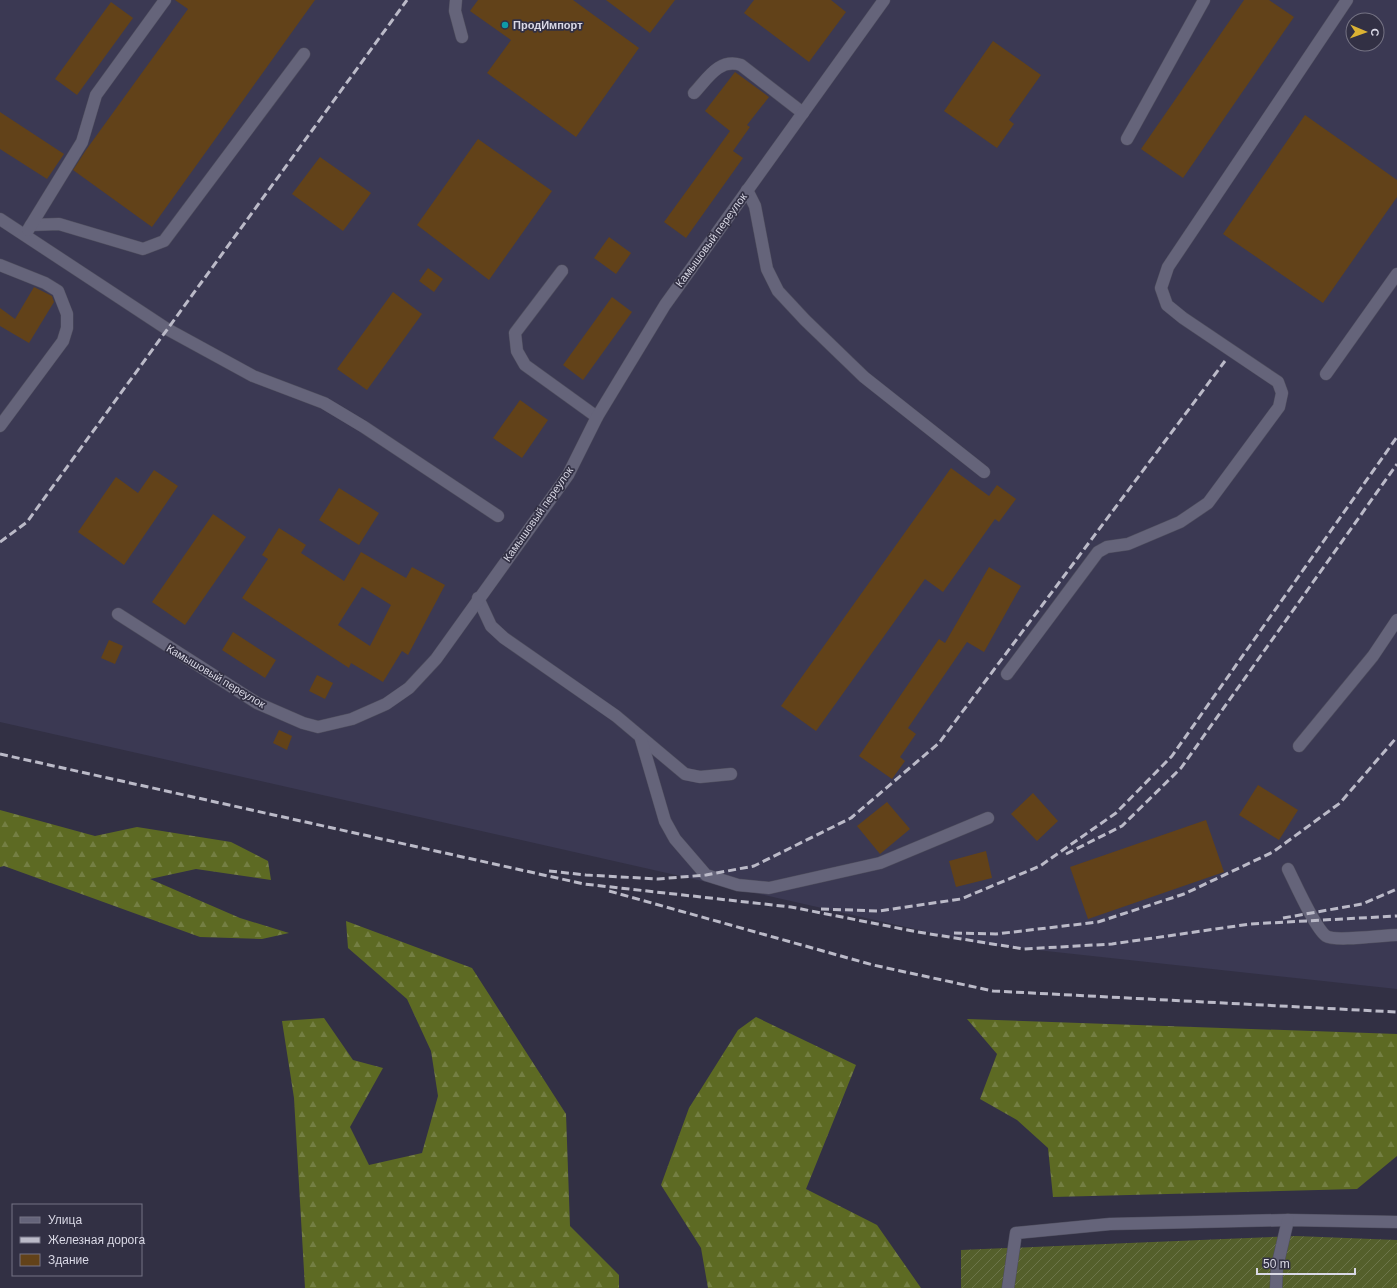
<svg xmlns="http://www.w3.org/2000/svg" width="1397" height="1288" viewBox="0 0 1397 1288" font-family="Arial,sans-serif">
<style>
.built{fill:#3b3953;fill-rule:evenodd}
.forest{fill:url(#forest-firs)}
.garden{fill:url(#garden-furrows)}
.building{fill:#624219;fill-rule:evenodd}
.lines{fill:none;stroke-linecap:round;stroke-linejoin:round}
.minor-casing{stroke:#4f4e5e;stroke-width:13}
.minor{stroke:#65647a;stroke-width:12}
.rail{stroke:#bbbac8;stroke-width:3;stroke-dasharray:8 4;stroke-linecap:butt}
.culture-dot{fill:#0f9aa8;stroke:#323044;stroke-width:1.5}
.labels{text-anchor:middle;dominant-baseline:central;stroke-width:3.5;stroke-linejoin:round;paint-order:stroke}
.poi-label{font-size:11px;font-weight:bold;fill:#d9d8e5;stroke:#323044;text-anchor:start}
.street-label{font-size:11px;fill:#d9d8e5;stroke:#323044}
</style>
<defs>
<pattern id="forest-firs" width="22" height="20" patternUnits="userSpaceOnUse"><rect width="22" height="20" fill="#5d6a23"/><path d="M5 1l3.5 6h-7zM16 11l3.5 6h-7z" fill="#747f43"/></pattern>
<pattern id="garden-furrows" width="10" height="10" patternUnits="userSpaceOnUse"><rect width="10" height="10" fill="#545f2b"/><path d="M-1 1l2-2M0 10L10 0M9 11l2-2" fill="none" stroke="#6c754a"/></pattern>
</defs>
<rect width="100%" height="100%" fill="#323044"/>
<!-- built -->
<path class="built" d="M0,0H1397V989L981,944L0,722ZM1353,20H1377V44H1353Z"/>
<!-- forest -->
<g class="forest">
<path d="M0,810L95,836L137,827L231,842L268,861L271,880L196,869L150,879L240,918L289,933L262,939L200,937L4,866L0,867Z"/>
<path d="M346,921L472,968L566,1114L570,1226L619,1275V1288H305L294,1098L282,1021L324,1018L353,1060L383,1068L350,1127L369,1165L422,1153L438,1096L431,1051L407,999L348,948Z"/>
<path d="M756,1017L856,1065L806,1189L877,1225L921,1288H708L701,1248L661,1185L689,1108L738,1030Z"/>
<path d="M967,1019L1397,1034V1156L1357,1189L1053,1197L1048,1148L1017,1120L980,1099L997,1054Z"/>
</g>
<!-- garden -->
<path class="garden" d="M1296,1236L1397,1240V1288H961V1250Z"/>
<!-- building -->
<g class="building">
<path d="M175,0H315L152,227L73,170L86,150L188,9Z"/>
<path d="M478,0H573L639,48L576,137L487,73L511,40L470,11Z"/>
<path d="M606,0H675L650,33Z"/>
<path d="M754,0H831L846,12L809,62L744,13Z"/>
<path d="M1244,0H1269L1294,17L1183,178L1141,149Z"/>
<path d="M111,2L133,18L77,95L55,79Z"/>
<path d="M993,41L1041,75L1009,120L1014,124L997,148L944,111Z"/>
<path d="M735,72L769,97L747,125L750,127L733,151L743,158L686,238L664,222L730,131L705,111Z"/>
<path d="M0,112L64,154L47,179L0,149Z"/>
<path d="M1305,115L1397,180V197L1323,303L1223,234Z"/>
<path d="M478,139L552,191L489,280L417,225Z"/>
<path d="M320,157L371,193L343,231L292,194Z"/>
<path d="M609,237L631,253L616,274L594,258Z"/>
<path d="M428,268L443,279L434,292L419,281Z"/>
<path d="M34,287L52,296L54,302L29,343L0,326V308L15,319Z"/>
<path d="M393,292L422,314L367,390L337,369Z"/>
<path d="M612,297L632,312L583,380L563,365Z"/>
<path d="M520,400L548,420L522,458L493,438Z"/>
<path d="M951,468L989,496L997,485L1016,499L999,522L995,519L943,592L925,579L816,731L781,706Z"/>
<path d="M154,470L178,486L124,565L78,532L116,477L138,493Z"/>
<path d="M339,488L379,513L359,545L319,520Z"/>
<path d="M213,514L246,537L185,625L152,602Z"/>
<path d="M279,528L306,545L301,553L344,581L361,552L406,578L412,567L445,585L408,655L402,651L383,682L351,663L349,668L242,598L268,559L262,555ZM362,587L391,605L370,646L338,625Z"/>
<path d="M989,567L1021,586L984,652L967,642L908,728L916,734L900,757L905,761L892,779L859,756L939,639L945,643Z"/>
<path d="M233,632L276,660L265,678L222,650Z"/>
<path d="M109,640L123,646L115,664L101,658Z"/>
<path d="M317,675L333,683L325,699L309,691Z"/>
<path d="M279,730L292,736L287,750L273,743Z"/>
<path d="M1258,785L1298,810L1279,840L1239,815Z"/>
<path d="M1033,793L1058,821L1037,841L1011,814Z"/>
<path d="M887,802L910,829L880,854L857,826Z"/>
<path d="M1206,820L1224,872L1088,919L1070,867Z"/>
<path d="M986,851L992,878L956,887L949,861Z"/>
</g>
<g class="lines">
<!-- minor casing -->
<g class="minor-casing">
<g id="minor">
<path d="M456,0L455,11L462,37"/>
<path d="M694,93C708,78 719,58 741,65L803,113"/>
<path d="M1127,139L1204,0"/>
<path d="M747,190L755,206L767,269L778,291L805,320L864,377L984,472"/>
<path d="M0,219L167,329L253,376L324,403L364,427L498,516"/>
<path d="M31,225L59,224L143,249L164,241L304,54"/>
<path d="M28,230L82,142L96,95L165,0"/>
<path d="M0,265L45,283L58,291L67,314V328L63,341L0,426"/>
<path d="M562,271L515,333L517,351L525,365L597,417"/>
<path d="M1326,374L1397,274"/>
<path d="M478,598L491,626L504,638L616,716L685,774L700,777L731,774"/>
<path d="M118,614L257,703L303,723L318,727L352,719L386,704L409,688L436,659L568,475L597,417L665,305L884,0"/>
<path d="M1007,674L1098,552L1107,547L1128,544L1180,522L1208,503L1279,407L1282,393L1278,382L1183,318L1167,305L1161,288L1168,267L1347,0"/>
<path d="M641,739L665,821L675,839L706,875L738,885L769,888L880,863L988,818"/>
<path d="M1299,746L1373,656L1397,620"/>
<path d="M1288,869C1295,883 1315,928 1326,936C1335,942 1384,935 1397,935"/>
<path d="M1008,1288L1016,1233L1110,1224L1288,1220L1397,1222"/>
<path d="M1276,1288L1277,1267L1288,1220"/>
</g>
</g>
<!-- minor -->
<use href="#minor" class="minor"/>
<!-- rail -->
<g class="rail">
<path d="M0,542L27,522L407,0"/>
<path d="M0,754L584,884L791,907L918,932L1024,949L1112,944L1250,924L1397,916"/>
<path d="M1066,854L1122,826L1181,768L1397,464"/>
<path d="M549,871L586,875L658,879L706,875L754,866L851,818L939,743L1225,361"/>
<path d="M609,891L873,965L993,991L1397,1012"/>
<path d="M821,909L879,911L961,899L1040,866L1116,813L1172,756L1397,437"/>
<path d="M1283,918L1362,904L1397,889"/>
<path d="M954,933L996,934L1098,922L1184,894L1273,852L1340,803L1397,737"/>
</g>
</g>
<!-- markers -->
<circle class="culture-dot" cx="505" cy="25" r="4"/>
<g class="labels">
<!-- poi labels -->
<g class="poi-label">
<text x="513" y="25">ПродИмпорт</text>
</g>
<!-- street labels -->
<g class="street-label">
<text transform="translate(711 240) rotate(-54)">Камышовый переулок</text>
<text transform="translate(538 514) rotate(-55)">Камышовый переулок</text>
<text transform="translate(216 676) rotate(31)">Камышовый переулок</text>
</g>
</g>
<!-- legend -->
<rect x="12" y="1204" width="130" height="72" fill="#323044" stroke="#757384"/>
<rect x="20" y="1217" width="20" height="6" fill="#65647a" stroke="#757384"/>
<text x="48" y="1224" font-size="12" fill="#d9d8e5">Улица</text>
<rect x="20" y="1237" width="20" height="6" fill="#bbbac8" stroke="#757384"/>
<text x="48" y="1244" font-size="12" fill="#d9d8e5">Железная дорога</text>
<rect x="20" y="1254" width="20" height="12" fill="#624219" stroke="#757384"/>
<text x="48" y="1264" font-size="12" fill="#d9d8e5">Здание</text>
<!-- north arrow -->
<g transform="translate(1365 32) rotate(92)"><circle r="19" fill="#323044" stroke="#757384"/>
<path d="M0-3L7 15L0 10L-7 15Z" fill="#dbb233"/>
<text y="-6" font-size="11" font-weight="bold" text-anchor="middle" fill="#d9d8e5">С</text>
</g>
<!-- scale -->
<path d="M1257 1268v6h98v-6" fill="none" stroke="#d9d8e5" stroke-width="2"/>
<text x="1263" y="1268" font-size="12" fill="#d9d8e5" stroke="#323044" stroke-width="3" paint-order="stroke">50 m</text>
</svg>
